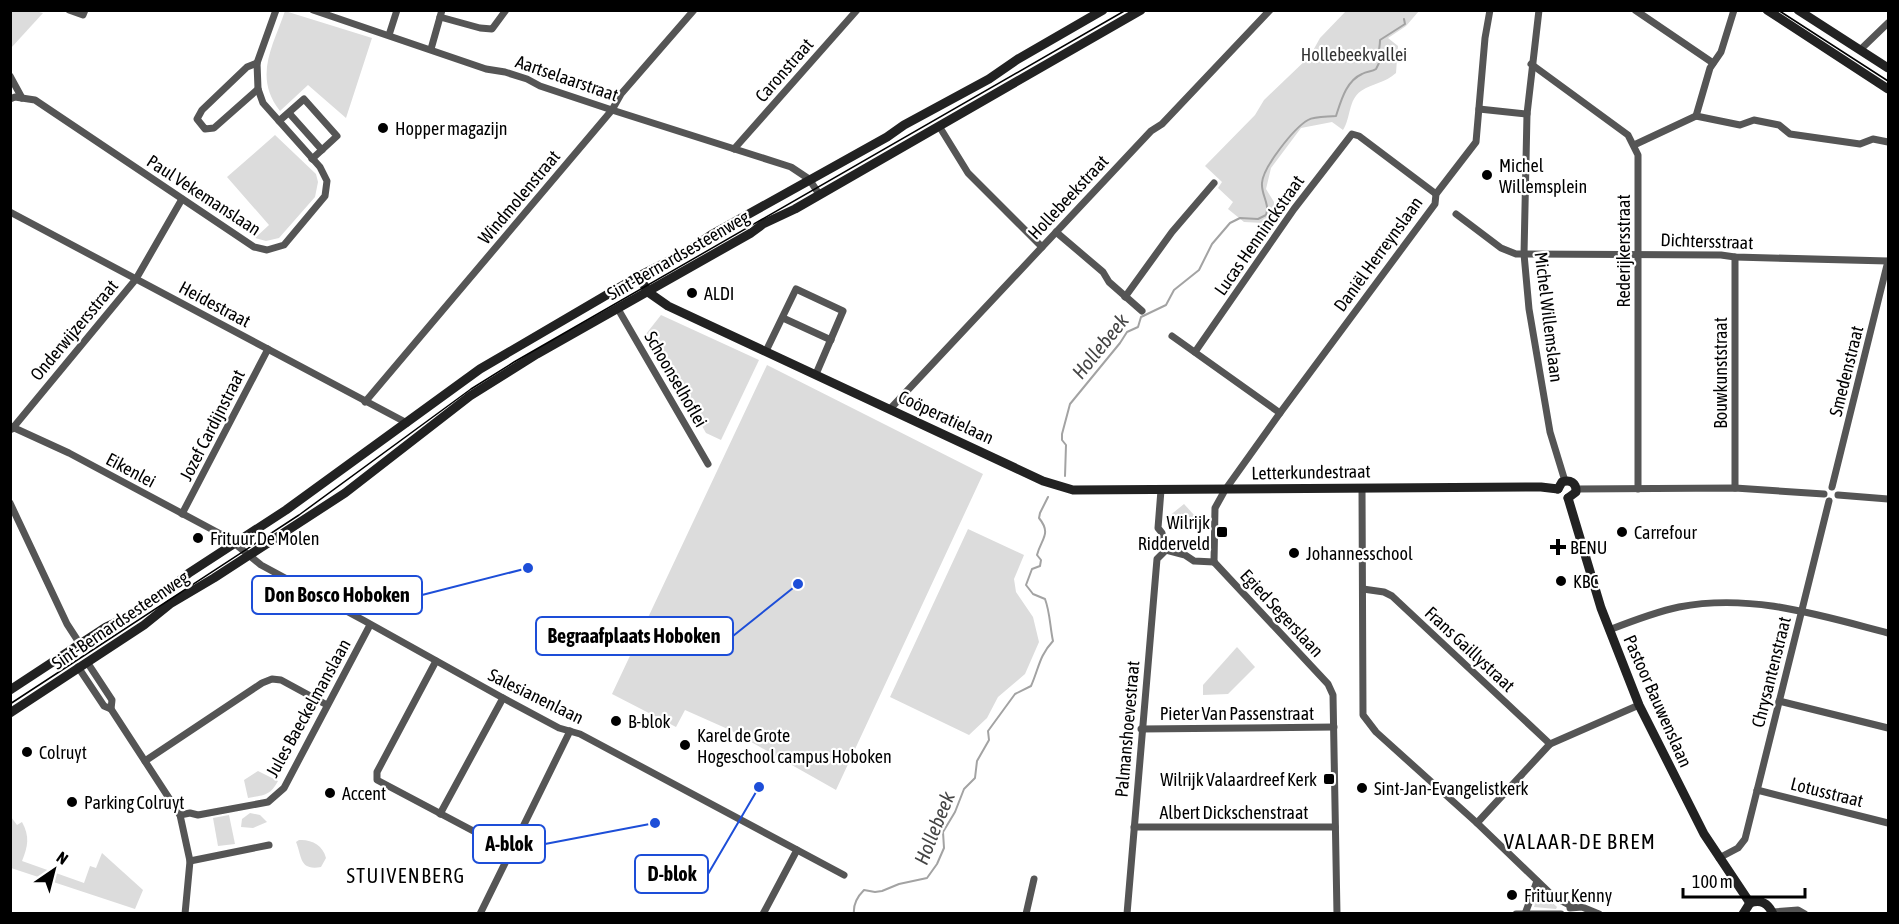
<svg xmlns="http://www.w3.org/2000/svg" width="1899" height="924" viewBox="0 0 1899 924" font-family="'Asap Condensed',sans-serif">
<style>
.green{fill:#dcdcdc}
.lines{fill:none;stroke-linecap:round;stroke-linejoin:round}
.stream{stroke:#a3a3a3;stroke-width:2}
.street{stroke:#555;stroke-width:7}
.secondary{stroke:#222;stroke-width:9}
.tram{stroke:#000;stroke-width:1.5}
.poi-dot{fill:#000;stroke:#fff;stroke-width:2}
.labels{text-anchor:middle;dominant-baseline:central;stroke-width:4.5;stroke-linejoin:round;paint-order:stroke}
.park-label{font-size:18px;fill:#333;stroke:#fff}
.street-label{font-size:18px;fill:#000;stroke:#fff}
.poi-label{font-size:18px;fill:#000;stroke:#fff;text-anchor:start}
.water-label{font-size:20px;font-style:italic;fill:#444;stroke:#fff}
.neighbourhood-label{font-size:20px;letter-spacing:1.5px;fill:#000;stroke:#fff}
.quarter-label{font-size:21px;letter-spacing:1.5px;fill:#000;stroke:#fff}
.leader{fill:none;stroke:#1d4ed8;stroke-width:2}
.callout-dot{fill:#1d4ed8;stroke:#fff;stroke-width:2}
.callout{fill:#fff;stroke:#1d4ed8;stroke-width:2}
.callout-label{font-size:20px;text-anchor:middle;font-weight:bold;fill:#000}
</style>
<rect width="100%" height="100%" fill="#fff"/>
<!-- green -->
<g class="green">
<path d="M11,10L35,11L43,13L11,48Z"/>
<path d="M285,11L372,38L346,118L308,85L280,111C253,77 273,46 285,11Z"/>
<path d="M1346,11H1419L1406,26L1388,38L1398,46L1396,73C1385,83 1373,83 1361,91C1348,100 1351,118 1343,130L1332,122L1301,128L1271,168L1266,189L1274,202L1273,216L1264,223L1244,222L1228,209L1233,202L1218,188L1222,182L1205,166L1255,115L1264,100L1310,56L1320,38Z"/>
<path d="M275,135L316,174L318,182L315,197L279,238L266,241L255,238L269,225L227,177Z"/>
<path d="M661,315L759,360L721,440L706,433L672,373L646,334Z"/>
<path d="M767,365L983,474L836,790L730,730L685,710L676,727L612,694Z"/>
<path d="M1184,504L1195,516L1180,529L1168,517Z"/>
<path d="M968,529L1024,555L1014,579L1016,592L1033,617L1039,642L1025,674L998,697L987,718L969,735L890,697Z"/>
<path d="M1237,647L1255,667L1228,694L1203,695V685Z"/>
<path d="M258,771L278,781C270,796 264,795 248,798L244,780Z"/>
<path d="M250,813L260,815L267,822L253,828L241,827L242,819Z"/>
<path d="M229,815L235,844L218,846L213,818Z"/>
<path d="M11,817L17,825L22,822C30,837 28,846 22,861L84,883L90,866L96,868L102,853L143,890L135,909L11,868Z"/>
<path d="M299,840C311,839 323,845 326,858L321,867C299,871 302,856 296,842Z"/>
<path d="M1539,890L1557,907L1556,909L1534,907Z"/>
</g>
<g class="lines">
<!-- stream -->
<g class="stream">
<path d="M1065,476L1066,445L1062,440V434L1070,404L1120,343L1127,332L1138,327L1141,317L1166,305L1174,290L1199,270L1212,244L1230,223L1240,218L1258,219L1266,215C1270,203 1261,195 1262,183C1263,167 1294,128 1308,120C1315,116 1327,117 1336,116C1341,101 1346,81 1362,74C1367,71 1372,72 1376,69L1379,63C1377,55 1380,49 1380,40L1405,24L1404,19"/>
<path d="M854,914C853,905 858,896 864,890L875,892L882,891L899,884L927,878L937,864L944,848L943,832L955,812L964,789L975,778L977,761L989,740L988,731L1015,694L1031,686C1039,668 1039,656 1053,641C1050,627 1050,612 1045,599L1033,594L1026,585L1032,569L1040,566L1041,560L1037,555C1041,539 1052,534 1039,518L1040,513L1048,497"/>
</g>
<!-- street -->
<g class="street">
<path d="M69,10L83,15L85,10"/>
<path d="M313,10L486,69L505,72L527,79L540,86L612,110L791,167L809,179L819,194"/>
<path d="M1539,10L1527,114L1524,254L1529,309L1550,432L1565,481"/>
<path d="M1635,10L1713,63"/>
<path d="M440,17L480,28L492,29L506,10"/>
<path d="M389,35L397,10"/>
<path d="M431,49L442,10"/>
<path d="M1860,50L1888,23"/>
<path d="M257,63L247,67L202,110L197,119L205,129L214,128L258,89"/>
<path d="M1531,64L1628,135L1638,155V489"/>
<path d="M10,76L22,98"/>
<path d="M10,99L15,97L35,100L254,247L267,250L284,245L325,196L327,181L320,167L263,103L258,89L257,63L276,10"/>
<path d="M1479,109L1527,114"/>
<path d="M289,113L322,150"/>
<path d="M1696,116L1740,125L1754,120L1779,125L1790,134L1860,144L1873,139L1888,142"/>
<path d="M1696,116L1710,68L1721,52L1734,10"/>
<path d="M279,121L304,99L337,136L312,159"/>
<path d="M939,126L968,173L1042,247"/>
<path d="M1634,145L1696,116"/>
<path d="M734,149L857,10"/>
<path d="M10,212L407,423"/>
<path d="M1456,214L1501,248L1516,254L1721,255L1735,257L1888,261"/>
<path d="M1056,232L1103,272L1109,282L1142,311"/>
<path d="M1125,297L1172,232L1214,183"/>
<path d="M618,309L708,464"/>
<path d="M783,318L831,340"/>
<path d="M1172,336L1280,413"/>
<path d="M766,351L796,289L843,311L816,374"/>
<path d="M1195,352L1294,209L1352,134L1359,136L1436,194"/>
<path d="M365,402L612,110L621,94L694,10"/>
<path d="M890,409L1151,131L1162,124L1270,10"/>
<path d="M10,426L69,453L228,538L261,565L363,620L503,698L559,728L580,734L844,875"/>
<path d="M12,429L136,279L182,199"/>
<path d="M1832,487L1888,261"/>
<path d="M1362,488L1363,715L1376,732L1477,823L1554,897L1573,907"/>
<path d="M1735,488V257"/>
<path d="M1576,489L1735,488L1824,494"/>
<path d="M1161,490L1158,528L1162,533L1166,550"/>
<path d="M1838,495L1888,499"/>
<path d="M10,503L67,624L80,644"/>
<path d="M182,514L268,349"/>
<path d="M1166,550L1185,555L1194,561L1214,562"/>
<path d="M1214,562L1215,508L1225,490L1280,413L1435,204L1436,194L1476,142L1485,38L1490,10"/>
<path d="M1214,562L1328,684L1333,695L1337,914"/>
<path d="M1363,589L1384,592L1392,596L1550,744"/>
<path d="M1609,630C1632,621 1655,612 1679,607C1751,593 1819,615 1888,633"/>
<path d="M436,661L377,772V780L511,851"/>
<path d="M87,662L112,700L111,709"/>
<path d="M78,667L104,706L111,709L180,815L190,861L185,914"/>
<path d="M1779,701L1888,728"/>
<path d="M1141,729L1334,727"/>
<path d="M145,761L262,683L272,679L281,680L327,705"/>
<path d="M1757,790L1888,823"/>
<path d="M440,814L503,698"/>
<path d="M180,815L190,813L198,815L268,802L284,788L370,625"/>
<path d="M1477,823L1550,744L1639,705"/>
<path d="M1134,827H1335"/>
<path d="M1719,858L1738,848L1745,839L1829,501"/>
<path d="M190,861L269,845"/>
<path d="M1570,908L1582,907L1599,914"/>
<path d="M1773,912L1798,910L1805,914"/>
<path d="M480,914L570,731"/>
<path d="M763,914L797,850"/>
<path d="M1026,914L1034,879"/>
<path d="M1127,914L1157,559L1166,550"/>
<path d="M1516,914H1561"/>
<path d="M1525,914L1537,881"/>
</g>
<!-- secondary -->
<g class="secondary">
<path d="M1767,10L1888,89"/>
<path d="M1798,10L1888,68"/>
<path d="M639,276L648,292L668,306L1043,481L1073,490L1541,487L1558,489"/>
<path d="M1558,489L1562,482C1570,479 1577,483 1576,492L1568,498"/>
<path d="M1568,498L1601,608L1639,705L1704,834L1750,903"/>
<path d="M10,690L106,627L127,617L168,590L189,573L286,510L480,369L639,276L684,253L711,235L887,137L904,125L989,79L1018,59L1103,10"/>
<path d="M10,713L144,625L170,604L214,578L345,493L470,396L537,354L751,233L763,224L795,209L1141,10"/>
<path d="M1743,914L1750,903C1761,899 1768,903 1773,914"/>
</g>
<!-- tram -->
<g class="tram">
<path d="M1778,10L1888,81"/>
<path d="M10,704L299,515L471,389L514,362L1126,10"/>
</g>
</g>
<!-- markers -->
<g class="poi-dot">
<circle cx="383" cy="128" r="6"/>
<circle cx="1487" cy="175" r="6"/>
<circle cx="692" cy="293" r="6"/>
<rect x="1216" y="526" width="12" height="12" rx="3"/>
<circle cx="1622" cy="532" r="6"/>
<circle cx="198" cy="538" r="6"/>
<path d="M1555 538h6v6h6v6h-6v6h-6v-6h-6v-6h6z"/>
<circle cx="1294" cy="553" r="6"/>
<circle cx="1561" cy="581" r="6"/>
<circle cx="616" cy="721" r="6"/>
<circle cx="685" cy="745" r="6"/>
<circle cx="27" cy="752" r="6"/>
<rect x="1323" y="773" width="12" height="12" rx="3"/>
<circle cx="1362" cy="788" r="6"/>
<circle cx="330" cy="793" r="6"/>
<circle cx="72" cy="802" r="6"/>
<circle cx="1512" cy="895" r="6"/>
</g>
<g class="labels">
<!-- park labels -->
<g class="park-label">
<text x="1354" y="54">Hollebeekvallei</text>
</g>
<!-- street labels -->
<g class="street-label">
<text transform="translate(784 70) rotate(-49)">Caronstraat</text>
<text transform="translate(567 78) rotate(19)">Aartselaarstraat</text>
<text transform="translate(204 195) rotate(33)">Paul Vekemanslaan</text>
<text transform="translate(519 197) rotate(-50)">Windmolenstraat</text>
<text transform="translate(1068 197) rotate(-47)">Hollebeekstraat</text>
<text transform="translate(1259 235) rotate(-55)">Lucas Henninckstraat</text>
<text transform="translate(1707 241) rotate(2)">Dichtersstraat</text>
<text transform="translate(1623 251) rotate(-90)">Rederijkersstraat</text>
<text transform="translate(1378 254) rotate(-54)">Daniël Herreynslaan</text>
<text transform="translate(678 255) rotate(-30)">Sint-Bernardsesteenweg</text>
<text transform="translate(215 304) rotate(28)">Heidestraat</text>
<text transform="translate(1549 317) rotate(83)">Michel Willemslaan</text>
<text transform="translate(74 330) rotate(-50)">Onderwijzersstraat</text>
<text transform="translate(1846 371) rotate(-76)">Smedenstraat</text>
<text transform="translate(1720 373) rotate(-90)">Bouwkunststraat</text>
<text transform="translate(676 379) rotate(60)">Schoonselhoflei</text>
<text transform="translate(946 417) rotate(25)">Coöperatielaan</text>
<text transform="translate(212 425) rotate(-63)">Jozef Cardijnstraat</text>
<text transform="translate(131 470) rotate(28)">Eikenlei</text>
<text transform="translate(1311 472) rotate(-1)">Letterkundestraat</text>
<text transform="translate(1282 613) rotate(47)">Egied Segerslaan</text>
<text transform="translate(120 620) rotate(-34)">Sint-Bernardsesteenweg</text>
<text transform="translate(1470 649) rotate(43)">Frans Gaillystraat</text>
<text transform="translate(1771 672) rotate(-76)">Chrysantenstraat</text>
<text transform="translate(536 696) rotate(26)">Salesianenlaan</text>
<text transform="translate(1658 701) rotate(66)">Pastoor Bauwenslaan</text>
<text transform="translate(308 708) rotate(-61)">Jules Baeckelmanslaan</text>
<text x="1237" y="713">Pieter Van Passenstraat</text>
<text transform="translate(1127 729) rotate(-85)">Palmanshoevestraat</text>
<text transform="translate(1827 792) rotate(14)">Lotusstraat</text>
<text x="1234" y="812">Albert Dickschenstraat</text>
</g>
<!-- poi labels -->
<g class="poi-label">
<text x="395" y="128">Hopper magazijn</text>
<text x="1499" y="165">Michel<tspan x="1499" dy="21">Willemsplein</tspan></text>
<text x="704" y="293">ALDI</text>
<text x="1210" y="522" text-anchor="end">Wilrijk<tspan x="1210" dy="21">Ridderveld</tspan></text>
<text x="1634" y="532">Carrefour</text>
<text x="210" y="538">Frituur De Molen</text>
<text x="1570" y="547">BENU</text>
<text x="1306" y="553">Johannesschool</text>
<text x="1573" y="581">KBC</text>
<text x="628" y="721">B-blok</text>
<text x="697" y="735">Karel de Grote<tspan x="697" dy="21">Hogeschool campus Hoboken</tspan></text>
<text x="39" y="752">Colruyt</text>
<text x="1317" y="779" text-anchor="end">Wilrijk Valaardreef Kerk</text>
<text x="1374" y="788">Sint-Jan-Evangelistkerk</text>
<text x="342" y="793">Accent</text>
<text x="84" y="802">Parking Colruyt</text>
<text x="1524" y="895">Frituur Kenny</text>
</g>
<!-- water labels -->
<g class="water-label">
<text transform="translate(1100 346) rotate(-51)">Hollebeek</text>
<text transform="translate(934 828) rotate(-68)">Hollebeek</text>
</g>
<!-- neighbourhood labels -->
<g class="neighbourhood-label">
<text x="406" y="875">STUIVENBERG</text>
</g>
<!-- quarter labels -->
<g class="quarter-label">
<text x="1580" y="841">VALAAR-DE BREM</text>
</g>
</g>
<!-- callouts -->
<path class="leader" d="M528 568L422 595M798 584L733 636M655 823L545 844M759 787L708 874"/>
<g class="callout-dot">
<circle cx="528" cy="568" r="6"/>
<circle cx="798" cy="584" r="6"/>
<circle cx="655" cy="823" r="6"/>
<circle cx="759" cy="787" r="6"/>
</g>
<g class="callout">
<rect x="252" y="576" width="170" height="38" rx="6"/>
<rect x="536" y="617" width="197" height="38" rx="6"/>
<rect x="473" y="825" width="72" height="38" rx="6"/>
<rect x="635" y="855" width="73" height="38" rx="6"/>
</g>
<g class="callout-label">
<text x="337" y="602">Don Bosco Hoboken</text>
<text x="634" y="643">Begraafplaats Hoboken</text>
<text x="509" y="851">A-blok</text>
<text x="672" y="881">D-blok</text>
</g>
<!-- border -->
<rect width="1899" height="924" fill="none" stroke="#000000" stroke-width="24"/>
<!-- north arrow -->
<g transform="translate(54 870) rotate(35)" stroke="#ffffff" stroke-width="4.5" paint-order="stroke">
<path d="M0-4.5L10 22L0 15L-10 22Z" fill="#000000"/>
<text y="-9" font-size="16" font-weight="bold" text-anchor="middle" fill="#000000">N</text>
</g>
<!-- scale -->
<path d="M1683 888v9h122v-9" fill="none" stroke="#000000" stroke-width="3"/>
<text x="1692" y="888" font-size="18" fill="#000000" stroke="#ffffff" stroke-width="4.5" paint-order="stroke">100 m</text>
</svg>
